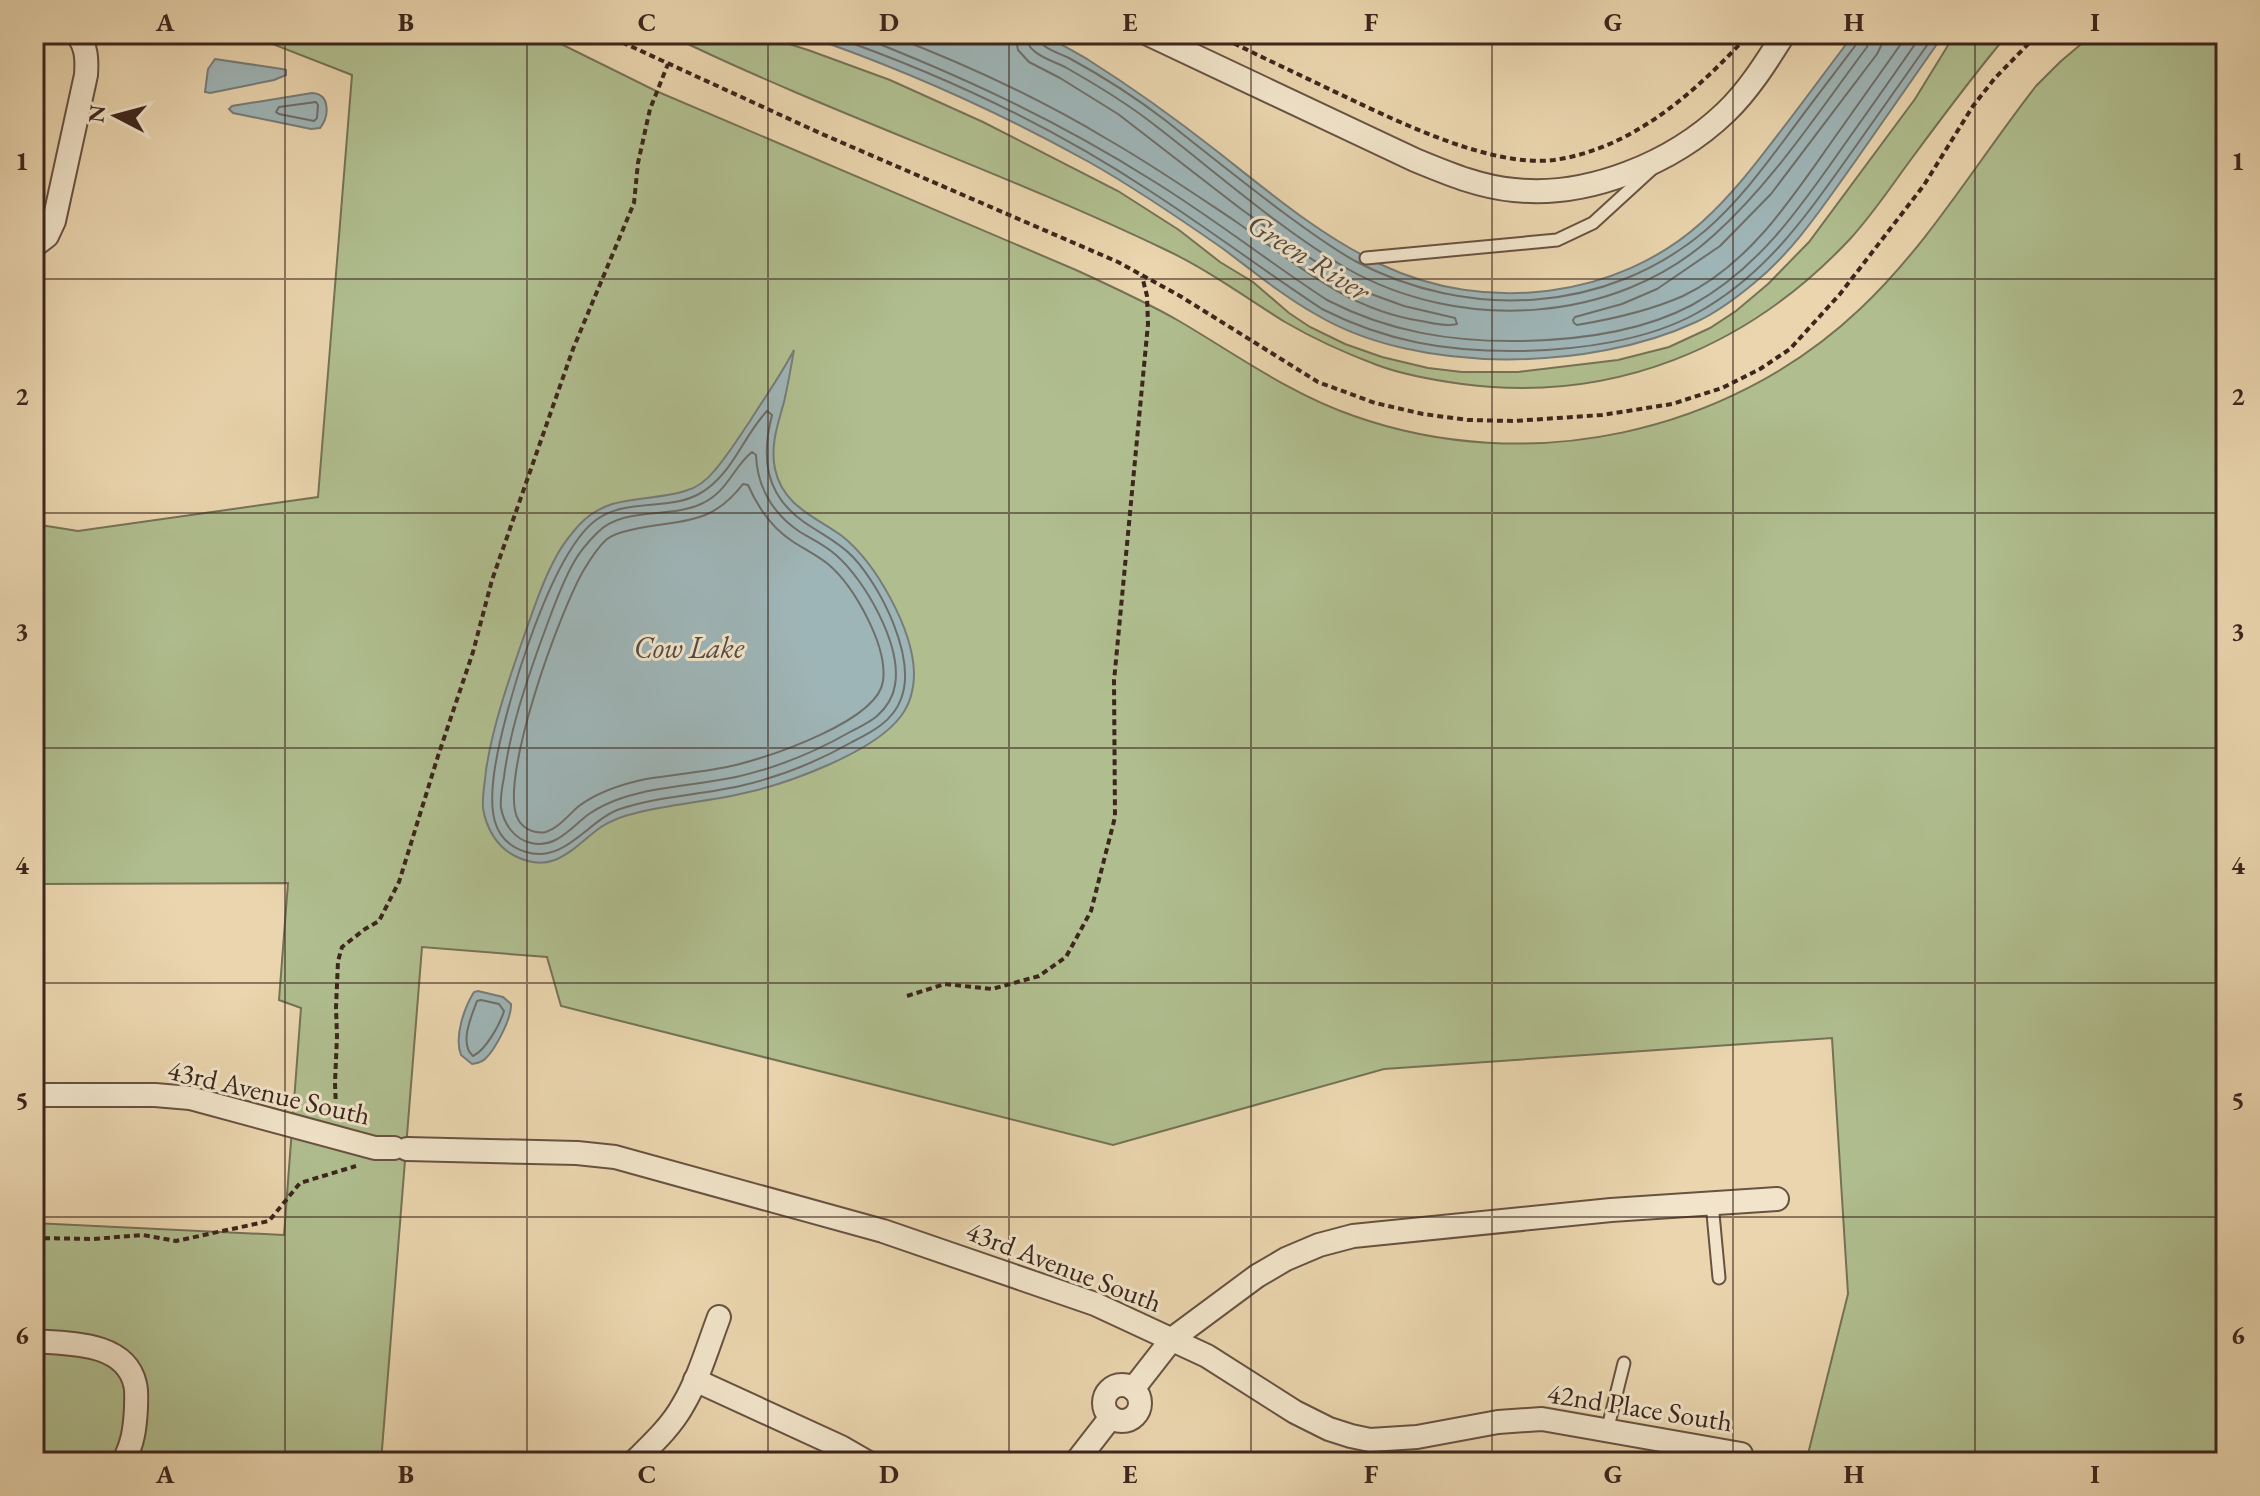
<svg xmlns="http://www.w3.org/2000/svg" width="2260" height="1496" viewBox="0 0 2260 1496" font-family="'EB Garamond',serif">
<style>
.green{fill:#b0be8f;stroke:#767256;stroke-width:2}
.water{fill:#9eb5b7;stroke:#777c79;stroke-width:2}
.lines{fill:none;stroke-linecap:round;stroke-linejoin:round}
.shore{stroke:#6e6e6a;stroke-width:2}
.lane-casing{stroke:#685241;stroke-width:15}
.street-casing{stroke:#685241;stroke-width:26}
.path{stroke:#3d261d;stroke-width:4;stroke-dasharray:6 4;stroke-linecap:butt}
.lane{stroke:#f1e4ca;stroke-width:11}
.street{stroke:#f1e4ca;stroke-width:22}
.grid{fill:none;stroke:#3d261d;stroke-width:2;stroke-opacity:0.55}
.labels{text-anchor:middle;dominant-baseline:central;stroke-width:6;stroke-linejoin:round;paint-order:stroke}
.street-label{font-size:28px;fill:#3d261d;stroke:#f1e4ca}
.water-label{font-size:30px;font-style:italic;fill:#554a44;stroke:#f1e4ca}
.neatline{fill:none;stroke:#3d261d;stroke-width:3}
.grid-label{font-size:26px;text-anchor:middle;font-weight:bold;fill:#3d261d}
</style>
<rect width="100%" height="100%" fill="#ead5ae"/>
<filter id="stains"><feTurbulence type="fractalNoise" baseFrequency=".0025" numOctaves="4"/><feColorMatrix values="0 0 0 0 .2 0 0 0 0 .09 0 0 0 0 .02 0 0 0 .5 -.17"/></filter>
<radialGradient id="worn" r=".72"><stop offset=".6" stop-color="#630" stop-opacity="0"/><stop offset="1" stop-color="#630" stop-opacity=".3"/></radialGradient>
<!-- green -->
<g class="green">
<path d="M247,34H541L656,91L1076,270C1111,286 1146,302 1179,321C1237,355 1290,394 1354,416C1527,477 1727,435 1860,309C1929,244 1978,160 2036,86L2060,62L2093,34H2226V1462H1806L1848,1294L1832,1038L1384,1069L1113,1145L561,1006L547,957L422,947L381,1462H34V1223L284,1235L301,1008L279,1000L288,883L34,884V524L78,531L318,497L352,75Z"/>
<path d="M667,34H757L808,50L890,80L983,122L1118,191L1179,230L1220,262L1253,282L1289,313L1310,327L1345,344L1382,357L1428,368L1462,372H1518L1618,360L1669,347L1710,328L1736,311L1768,284L1809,242L1915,99L1955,34H2008C1974,74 1943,116 1912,158C1892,185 1873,214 1850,239C1748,348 1612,404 1462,384C1433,380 1404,375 1377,365C1345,353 1314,339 1285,322C1245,297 1207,269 1164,249C1001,171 829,113 667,34Z"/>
</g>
<!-- water -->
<g class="water">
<path d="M801,34C857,34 913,34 969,34C988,34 1019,31 1037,34C1051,37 1074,52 1087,59C1133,88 1176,119 1218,152C1270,193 1322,237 1382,265C1485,314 1617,299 1702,222C1733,194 1758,161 1783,128C1807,97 1830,65 1854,34H1944C1914,77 1884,120 1854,163C1823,206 1794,251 1753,284C1736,298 1716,313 1696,322C1591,371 1418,375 1317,315C1283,296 1253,271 1222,248C1179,218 1135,188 1089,162C997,111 901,68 801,34Z"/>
<path d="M215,59L282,69L286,70V75L274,80L210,93L205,92L208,69Z"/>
<path d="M312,93C331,94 329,117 320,128L311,129L233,113L229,109L232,106Z"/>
<path d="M794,350C791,367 788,385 784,402C778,424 770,445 775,469C783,506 814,516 842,536C876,563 913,629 914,673C914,689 910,704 901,716C874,753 784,785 740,794C705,802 670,804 636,813C623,816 612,820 601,827C573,847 554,876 515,856C497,847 486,828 483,808C482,795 485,783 486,770C493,725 508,682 523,639C533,611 542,582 557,555C563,544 571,534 579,525C610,492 647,503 685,491C697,488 707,480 715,470C728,455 739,437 750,421C765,397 781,375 794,350Z"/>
<path d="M478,991L503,997L511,1004C512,1018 495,1050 485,1059C481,1063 476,1063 472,1064L461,1055C454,1037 464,1008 474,992Z"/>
</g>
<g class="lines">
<!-- shore -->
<g class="shore">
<path d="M826,34C939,73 1050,125 1150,191C1209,229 1264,271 1322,309C1387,342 1448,352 1521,351C1577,350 1647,341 1697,313C1767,274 1806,216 1851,153C1879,113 1907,74 1935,34"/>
<path d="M854,34C959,75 1055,119 1150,179C1211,216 1267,261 1327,300C1389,332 1451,342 1521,341C1577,340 1641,332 1692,305C1758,269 1800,208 1842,148C1869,110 1896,72 1922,34"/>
<path d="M887,34C963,63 1037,97 1107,139C1151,164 1193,193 1235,221C1296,263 1345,309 1421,321C1433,323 1446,327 1457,324L1455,318L1404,306L1371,294L1339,277L1298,250L1241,209L1118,114L1060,78L1029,62L1018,50L1015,34"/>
<path d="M1027,34C1027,40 1028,46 1033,50C1041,58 1055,62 1065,67C1095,84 1125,102 1152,123C1216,172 1277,227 1346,268C1460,333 1616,325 1714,235C1773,182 1819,111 1867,47L1870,34"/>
<path d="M1037,34C1039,48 1057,52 1069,58C1102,76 1135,97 1165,120C1205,152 1244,183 1284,213C1307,230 1330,247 1355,261C1468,321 1607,314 1706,230C1737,203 1761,171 1785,139C1809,106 1834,74 1858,42L1860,34"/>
<path d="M1882,34L1881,46L1877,54L1771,194L1720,246L1657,289L1622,304L1575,317L1573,320L1574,323L1577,325C1613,319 1649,311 1683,296C1748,265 1790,201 1830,144C1856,107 1882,71 1908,34"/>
<path d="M316,102L318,105L317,118L314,121L279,114L276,112L279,107Z"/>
<path d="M767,411L772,415C761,458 765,495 804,522C821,534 839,542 853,557C881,587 917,658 901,699C893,721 872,732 852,742C817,762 779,777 740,786C700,795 659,796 620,809C588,820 565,864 526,852C489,841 490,805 494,774C502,715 549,555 596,520C626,498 668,511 699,494C732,476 743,436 767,411Z"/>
<path d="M752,452L756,455C757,487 773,514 800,532C812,539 825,545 836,555C865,580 902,645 895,685C893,698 886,708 877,716C869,723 859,727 850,732C815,752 776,768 736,777C698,785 659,786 622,798C610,802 599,807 589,814C571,827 556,849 531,843C514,839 504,824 501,808C500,798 502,787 504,777C510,730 525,686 541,641C551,615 560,586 574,562C580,551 588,542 597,533C623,506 669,519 701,504C728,492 733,467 752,452Z"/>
<path d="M743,484L748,485C758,508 771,527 792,541C804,549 817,555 828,564C854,586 888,646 883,681C878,721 771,756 736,765C707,772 676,774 646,779C622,784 599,791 579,806C569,814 559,828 546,832C536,834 525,830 519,821C495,786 562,605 585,568C591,558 598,547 607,539C615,533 626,531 635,529C681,519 710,527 743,484Z"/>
<path d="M481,1000L499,1004L504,1011C500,1024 486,1050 473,1056C459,1044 471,1017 477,1001Z"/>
</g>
<!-- lane casing -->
<g class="lane-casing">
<g id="lane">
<path d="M1366,258L1557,240L1593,223L1652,169"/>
<path d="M1712,1203L1719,1278"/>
<path d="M1607,1431L1624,1363"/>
</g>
</g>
<!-- street casing -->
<g class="street-casing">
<g id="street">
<path d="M1148,34L1415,160C1447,173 1479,187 1514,190C1588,198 1673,163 1726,112C1749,90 1767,61 1784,34"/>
<path d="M34,246L47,236L54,221L86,75C87,60 87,47 77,34"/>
<path d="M34,1095H155L190,1098L375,1148H394"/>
<path d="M407,1149L577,1153L615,1157L883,1231L1095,1304L1207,1356L1295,1412L1329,1429L1351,1436L1370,1440L1417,1437L1498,1422L1542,1419L1741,1454"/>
<path d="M34,1341C68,1344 125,1341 135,1384C137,1391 136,1400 136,1408C135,1428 133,1444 123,1462"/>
<path d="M695,1380L841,1447L867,1462"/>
<circle cx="1122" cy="1403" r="18"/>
<path d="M1133,1389L1172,1339L1257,1276L1286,1259L1319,1245L1353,1236L1611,1210L1777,1199"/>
<path d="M634,1462C651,1445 671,1427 683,1405C699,1378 708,1346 719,1317"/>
<path d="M1076,1462L1111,1417"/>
</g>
</g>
<!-- path -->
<g class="path">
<path d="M604,34L822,134L1118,262L1180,296L1318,382L1375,403L1423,414L1468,420L1514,421L1602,415L1672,404L1722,388L1760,369L1790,349L1840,294L1924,185L1973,106L1995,78L2038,34"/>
<path d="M1216,34C1254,54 1292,71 1331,90C1391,118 1488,168 1554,160C1633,149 1698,90 1749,34"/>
<path d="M907,996L945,984L992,989L1039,976L1066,957L1091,911L1115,817L1114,681L1148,324L1147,296L1142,276"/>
<path d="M342,1117L336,1109L335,1083L337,1036L336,1008L338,961L342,947L365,929L379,921L399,882L438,756L473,652L492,580L573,349L634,203L638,163L650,109L668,64"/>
<path d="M34,1238L93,1239L143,1235L176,1241L269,1221L300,1183L356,1166"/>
</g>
<!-- lane -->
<use href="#lane" class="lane"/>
<!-- street -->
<use href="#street" class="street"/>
</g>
<!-- grid -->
<path class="grid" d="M285,34V1462M527,34V1462M768,34V1462M1009,34V1462M1251,34V1462M1492,34V1462M1733,34V1462M1975,34V1462M34,279H2226M34,513H2226M34,748H2226M34,983H2226M34,1217H2226"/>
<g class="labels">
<!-- street labels -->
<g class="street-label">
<text transform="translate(269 1092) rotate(13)">43rd Avenue South</text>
<text transform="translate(1064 1266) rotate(21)">43rd Avenue South</text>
<text transform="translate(1640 1407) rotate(9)">42nd Place South</text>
</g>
<!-- water labels -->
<g class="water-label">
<text transform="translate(1309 257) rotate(32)">Green River</text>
<text x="689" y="647">Cow Lake</text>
</g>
</g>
<!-- margin -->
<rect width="2260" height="1496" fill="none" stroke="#ead5ae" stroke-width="88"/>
<!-- north arrow -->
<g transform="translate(116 116) rotate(276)" stroke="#f1e4ca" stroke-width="6" paint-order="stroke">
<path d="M0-6L14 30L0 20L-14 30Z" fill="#3d261d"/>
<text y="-12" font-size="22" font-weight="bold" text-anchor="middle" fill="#3d261d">N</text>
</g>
<rect x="44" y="44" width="2172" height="1408" class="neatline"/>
<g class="grid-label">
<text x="165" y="31">A</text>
<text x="406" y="31">B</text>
<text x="647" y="31">C</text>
<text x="889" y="31">D</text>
<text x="1130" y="31">E</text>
<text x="1371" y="31">F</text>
<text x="1613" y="31">G</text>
<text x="1854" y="31">H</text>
<text x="2095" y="31">I</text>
<text x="22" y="170">1</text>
<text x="2238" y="170">1</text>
<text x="22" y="405">2</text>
<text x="2238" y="405">2</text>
<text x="22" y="640">3</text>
<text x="2238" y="640">3</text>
<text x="22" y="874">4</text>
<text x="2238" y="874">4</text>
<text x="22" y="1109">5</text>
<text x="2238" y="1109">5</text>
<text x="22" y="1344">6</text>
<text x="2238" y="1344">6</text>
<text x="165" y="1483">A</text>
<text x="406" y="1483">B</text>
<text x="647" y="1483">C</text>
<text x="889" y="1483">D</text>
<text x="1130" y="1483">E</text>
<text x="1371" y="1483">F</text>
<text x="1613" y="1483">G</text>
<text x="1854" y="1483">H</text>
<text x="2095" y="1483">I</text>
</g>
<rect width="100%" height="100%" filter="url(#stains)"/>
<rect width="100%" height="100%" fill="url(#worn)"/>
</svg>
